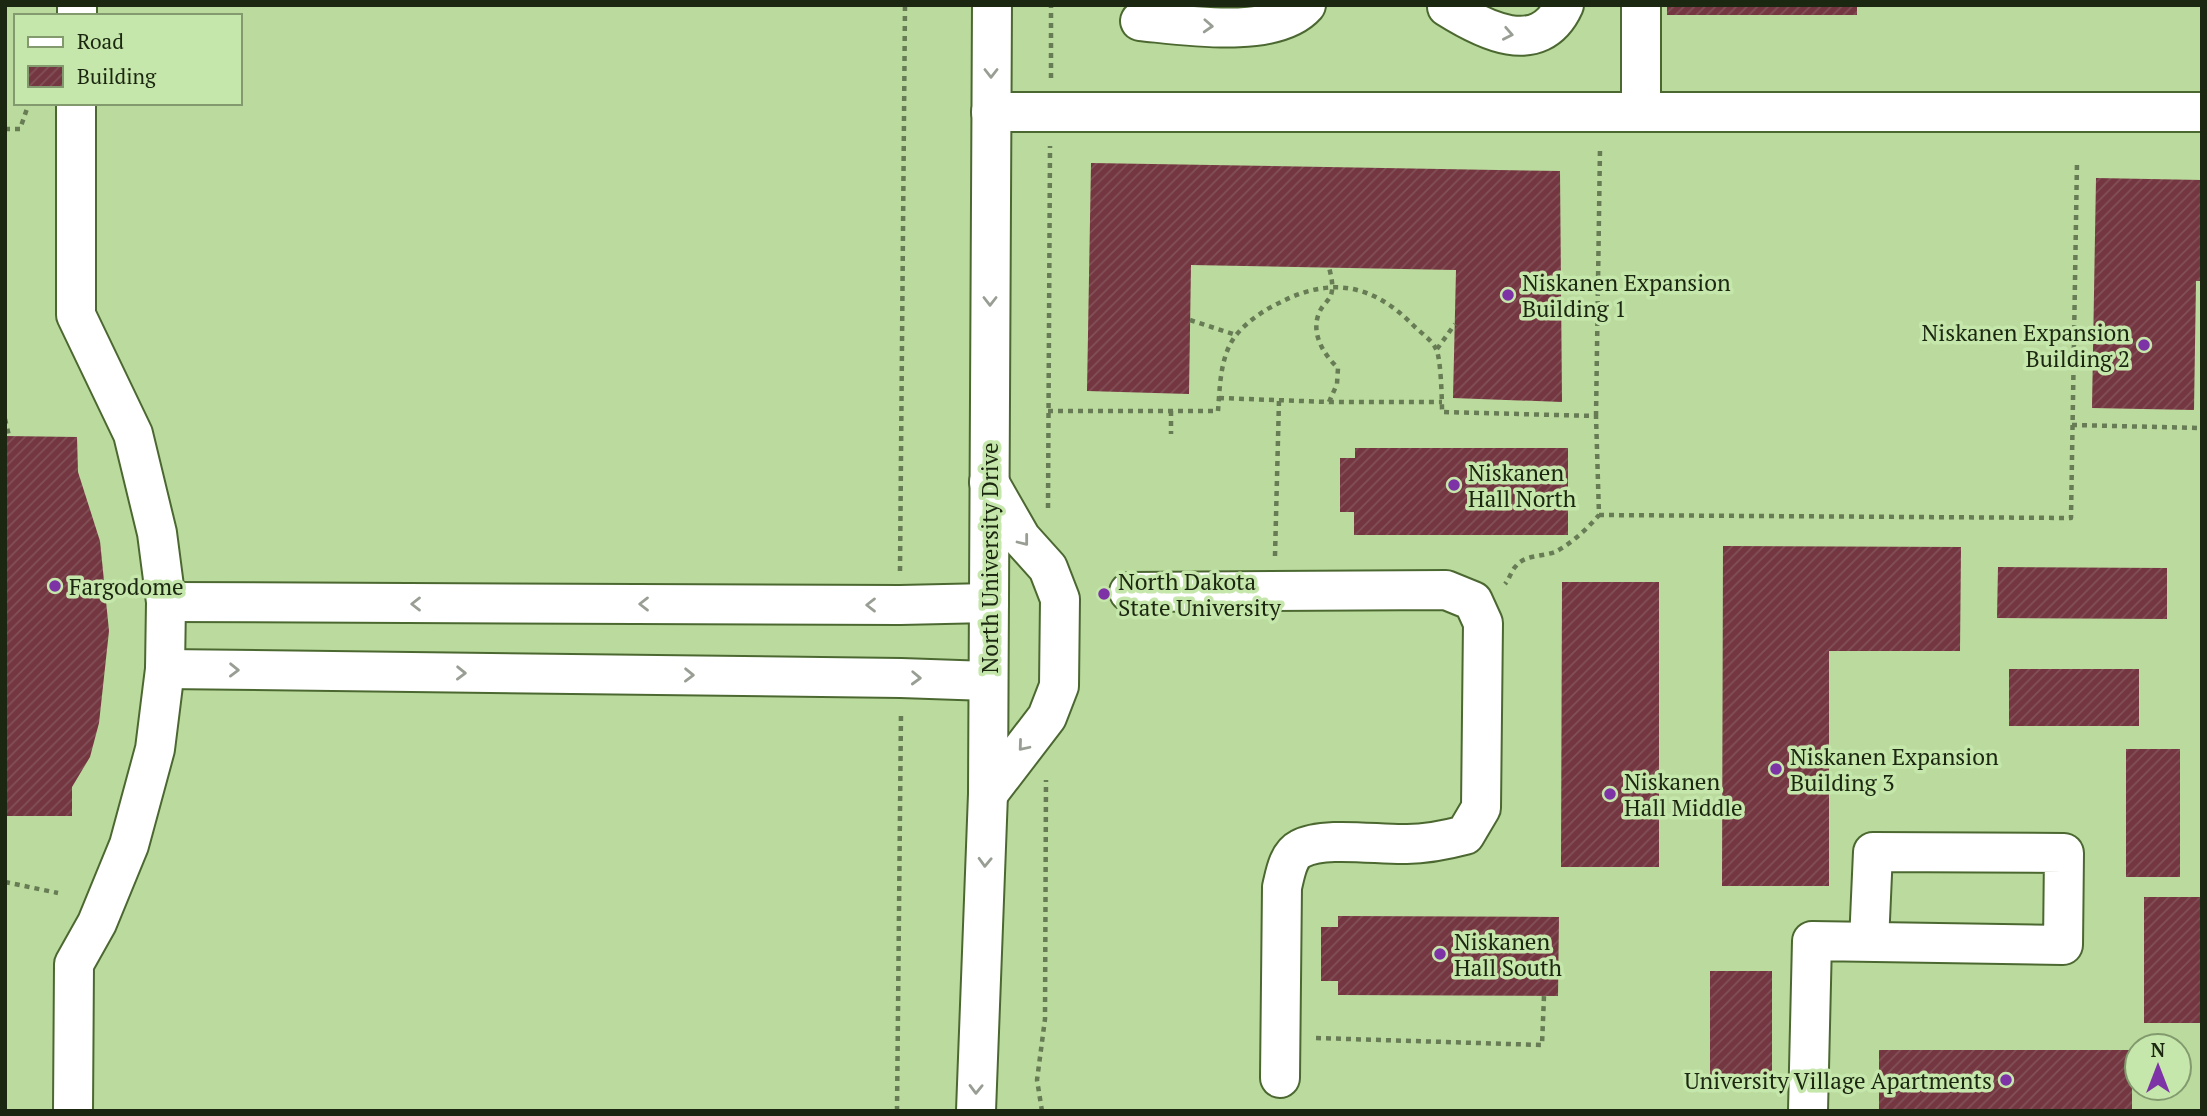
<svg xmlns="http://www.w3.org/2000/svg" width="2207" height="1116" viewBox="0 0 2207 1116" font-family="'PT Serif',serif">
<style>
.building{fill:url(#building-hatch)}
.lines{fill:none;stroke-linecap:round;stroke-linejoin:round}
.minor-casing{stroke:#4c6831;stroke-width:42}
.major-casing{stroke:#4c6831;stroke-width:42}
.path{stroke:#677c54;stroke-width:4.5;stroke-dasharray:5 5;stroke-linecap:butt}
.minor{stroke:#fff;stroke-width:38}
.major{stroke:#fff;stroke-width:38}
.oneway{stroke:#989e93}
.poi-dot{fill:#7d33a5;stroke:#c6e7ab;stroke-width:2.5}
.labels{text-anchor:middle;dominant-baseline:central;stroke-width:7;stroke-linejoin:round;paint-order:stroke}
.poi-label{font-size:23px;fill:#1b2710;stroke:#c6e7ab;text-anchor:start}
.street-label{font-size:23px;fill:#1b2710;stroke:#c6e7ab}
</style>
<defs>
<pattern id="building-hatch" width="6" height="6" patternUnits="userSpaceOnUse" patternTransform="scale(1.75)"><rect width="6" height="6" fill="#743640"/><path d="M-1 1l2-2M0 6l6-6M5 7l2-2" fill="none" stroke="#825158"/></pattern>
</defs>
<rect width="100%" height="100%" fill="#bada9e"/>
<!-- building -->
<g class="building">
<rect x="1667" y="5" width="190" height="10"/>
<path d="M1091,163L1560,171L1562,402L1453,398L1456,270L1191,265L1189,394L1087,391Z"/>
<path d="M2096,178L2202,180V281H2196L2194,410L2092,408Z"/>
<path d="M5,436L77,437L78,472L100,541L109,631L99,723L90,757L72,787V816H5Z"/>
<path d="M1355,448H1568V535H1354V512H1340V458H1355Z"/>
<path d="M1723,546L1961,547L1960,651H1829V886H1722Z"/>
<path d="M1998,567L2167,568V619L1997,618Z"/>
<path d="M1562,582H1659V867H1561Z"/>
<rect x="2009" y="669" width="130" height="57"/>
<rect x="2126" y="749" width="54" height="128"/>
<rect x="2144" y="897" width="58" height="126"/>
<path d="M1338,916L1559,917L1558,996L1338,995V981H1321V927H1338Z"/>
<rect x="1710" y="971" width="62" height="108"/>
<rect x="1879" y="1050" width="253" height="61"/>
</g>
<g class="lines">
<!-- minor casing -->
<g class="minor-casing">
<g id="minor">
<path d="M1447,7C1482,29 1539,60 1564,5"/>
<path d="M77,16V5"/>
<path d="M1140,21C1183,25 1275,40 1306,5"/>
<path d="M991,112H2202"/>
<path d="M1641,112V5"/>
<path d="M1129,592L1446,590L1473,601L1483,623L1481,808L1465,835C1446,840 1427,844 1407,844C1378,845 1324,836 1300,849C1288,855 1285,875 1282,887L1280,1078"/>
<path d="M166,602L900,605L989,603"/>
<path d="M165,669L901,678L988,681"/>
<path d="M988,794L1047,717L1059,686L1060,599L1048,568L1021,538L989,482"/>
<path d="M73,1111L74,964L97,923L129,845L155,749L165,669L166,602L157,533L133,434L76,315V103"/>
<path d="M1808,1111L1812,941L2063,945L2064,853L1873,852L1869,942"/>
</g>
</g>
<!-- major casing -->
<g class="major-casing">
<path id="major" d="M976,1111L988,794L992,5"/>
</g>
<!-- path -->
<g class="path">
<path d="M1051,78V5"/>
<path d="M5,129H20L29,103"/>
<path d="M1190,320L1236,335"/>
<path d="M1437,349L1455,324"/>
<path d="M1219,398L1329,402H1442"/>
<path d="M1329,402L1337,384L1338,368C1322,353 1309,330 1321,309C1324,304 1329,300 1331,295C1334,286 1331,276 1329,267"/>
<path d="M1048,411H1218C1220,386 1220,354 1237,334C1248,321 1264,310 1279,303C1331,276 1373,284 1414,326C1421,333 1432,340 1436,349C1441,357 1442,401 1442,412L1596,416L1599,515C1587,529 1573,542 1557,551C1545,557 1525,554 1516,566C1511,571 1510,578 1505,584"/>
<path d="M1171,411V434"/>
<path d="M1596,416L1600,148"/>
<path d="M5,419L9,436"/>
<path d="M2072,425L2202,428"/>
<path d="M1048,508L1050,146"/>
<path d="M1599,515L2071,518L2077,162"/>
<path d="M1275,556L1279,400"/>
<path d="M900,571L905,5"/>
<path d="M5,882L58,893"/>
<path d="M1316,1038L1542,1045L1544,996"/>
<path d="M897,1111L901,713"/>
<path d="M1042,1111L1037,1080L1045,1019L1046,780"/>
</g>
<!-- minor -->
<use href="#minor" class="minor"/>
<!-- major -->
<use href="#major" class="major"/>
</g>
<!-- one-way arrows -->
<defs><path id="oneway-chevron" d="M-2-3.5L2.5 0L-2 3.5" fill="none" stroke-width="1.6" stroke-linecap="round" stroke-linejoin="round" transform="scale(1.75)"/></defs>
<g class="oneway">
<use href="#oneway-chevron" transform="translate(1208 26) rotate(3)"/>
<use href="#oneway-chevron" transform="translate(1508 34) rotate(11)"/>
<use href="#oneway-chevron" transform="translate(991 73) rotate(90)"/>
<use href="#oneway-chevron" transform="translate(990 301) rotate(90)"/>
<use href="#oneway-chevron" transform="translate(1024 541) rotate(52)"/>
<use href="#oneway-chevron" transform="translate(416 604) rotate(-180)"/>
<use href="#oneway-chevron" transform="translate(644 604) rotate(-180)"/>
<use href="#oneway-chevron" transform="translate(871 605) rotate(-180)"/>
<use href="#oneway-chevron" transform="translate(234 670) rotate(1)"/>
<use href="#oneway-chevron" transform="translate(461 673) rotate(1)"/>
<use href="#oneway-chevron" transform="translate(689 675) rotate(1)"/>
<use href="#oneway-chevron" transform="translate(916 678) rotate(2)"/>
<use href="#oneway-chevron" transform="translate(1023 746) rotate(130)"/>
<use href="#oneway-chevron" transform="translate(985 862) rotate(92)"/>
<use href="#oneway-chevron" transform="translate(976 1089) rotate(91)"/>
</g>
<!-- markers -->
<g class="poi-dot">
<circle cx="1508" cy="295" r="7"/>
<circle cx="2144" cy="345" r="7"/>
<circle cx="1454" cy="485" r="7"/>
<circle cx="55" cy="586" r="7"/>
<circle cx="1104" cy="594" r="7"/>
<circle cx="1776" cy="769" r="7"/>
<circle cx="1610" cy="794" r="7"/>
<circle cx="1440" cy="954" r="7"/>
<circle cx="2006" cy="1080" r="7"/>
</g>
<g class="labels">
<!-- poi labels -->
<g class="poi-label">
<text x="1522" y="282">Niskanen Expansion<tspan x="1522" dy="26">Building 1</tspan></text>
<text x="2130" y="332" text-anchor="end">Niskanen Expansion<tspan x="2130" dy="26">Building 2</tspan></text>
<text x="1468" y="472">Niskanen<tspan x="1468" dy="26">Hall North</tspan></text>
<text x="1118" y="581">North Dakota<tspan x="1118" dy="26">State University</tspan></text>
<text x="69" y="586">Fargodome</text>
<text x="1790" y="756">Niskanen Expansion<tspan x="1790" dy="26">Building 3</tspan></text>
<text x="1624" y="781">Niskanen<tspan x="1624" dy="26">Hall Middle</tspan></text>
<text x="1454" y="941">Niskanen<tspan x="1454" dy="26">Hall South</tspan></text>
<text x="1992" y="1080" text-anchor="end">University Village Apartments</text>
</g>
<!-- street labels -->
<g class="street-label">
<text transform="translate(989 558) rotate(-90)">North University Drive</text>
</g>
</g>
<!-- border -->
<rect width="2207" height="1116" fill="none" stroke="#1b2710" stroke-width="14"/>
<!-- legend -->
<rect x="14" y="14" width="228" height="91" fill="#c6e7ab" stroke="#829a6d" stroke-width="2"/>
<rect x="28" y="37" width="35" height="10" fill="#ffffff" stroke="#829a6d" stroke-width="2"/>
<text x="77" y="49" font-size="21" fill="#1b2710">Road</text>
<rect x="28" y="66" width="35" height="21" fill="url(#building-hatch)" stroke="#829a6d" stroke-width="2"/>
<text x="77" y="84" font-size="21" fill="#1b2710">Building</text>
<!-- north arrow -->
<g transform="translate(2158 1067)"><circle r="33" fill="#c6e7ab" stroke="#829a6d" stroke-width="2"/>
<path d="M0-5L12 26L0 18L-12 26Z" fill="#7d33a5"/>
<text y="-10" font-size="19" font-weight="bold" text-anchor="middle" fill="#1b2710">N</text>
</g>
</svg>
